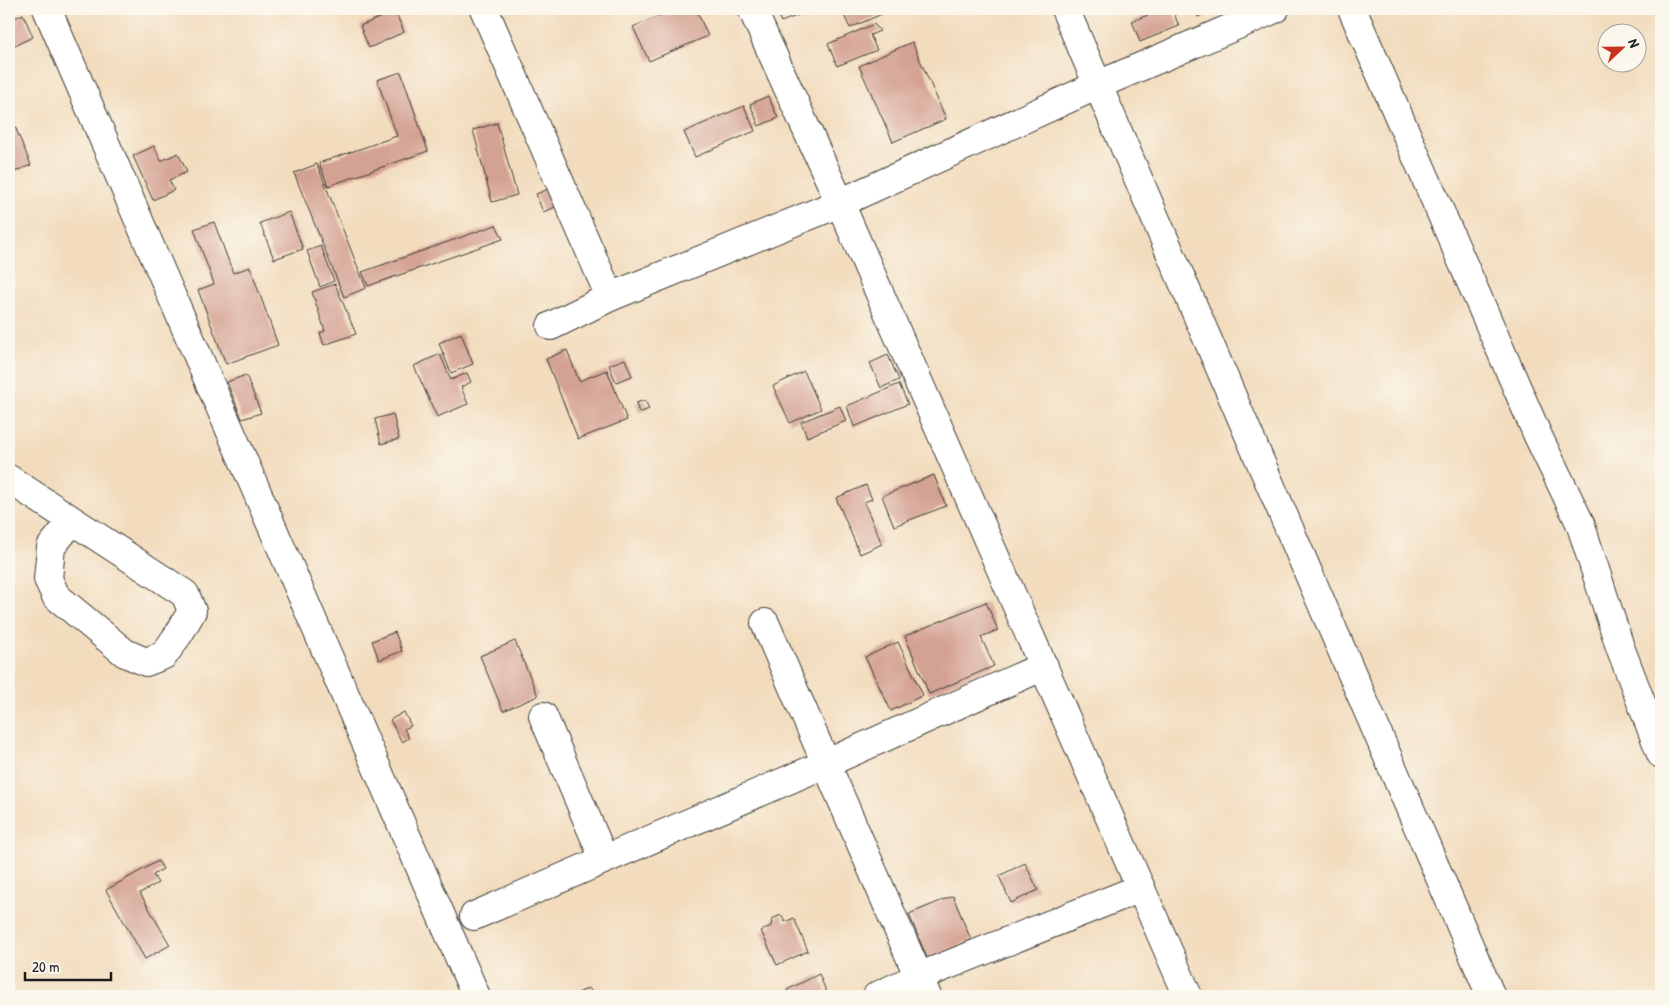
<svg xmlns="http://www.w3.org/2000/svg" width="1670" height="1005" viewBox="0 0 1670 1005" font-family="'Patrick Hand',sans-serif">
<style>
.building{fill:#d4a293}
.lines{fill:none;stroke-linecap:round;stroke-linejoin:round}
.minor-casing{stroke:#3c3934;stroke-width:30}
.minor{stroke:#fff;stroke-width:28}
</style>
<rect width="100%" height="100%" fill="#fbf7ec"/>
<filter id="ink" filterUnits="userSpaceOnUse"><feTurbulence type="fractalNoise" baseFrequency=".02" numOctaves="2"/><feDisplacementMap in="SourceGraphic" scale="10" xChannelSelector="R" yChannelSelector="G"/><feConvolveMatrix kernelMatrix="1 2 1 2 8 2 1 2 1" color-interpolation-filters="sRGB"/></filter>
<filter id="wash" filterUnits="userSpaceOnUse"><feTurbulence type="fractalNoise" baseFrequency=".0096" numOctaves="4" result="noise"/><feDisplacementMap in="SourceGraphic" scale="20" xChannelSelector="R" yChannelSelector="G"/><feGaussianBlur stdDeviation="1.12" result="paint"/><feColorMatrix in="noise" values="0 0 0 0 0 0 0 0 0 0 0 0 0 0 0 0 0 1.4 0 .05"/><feComposite in="paint" operator="in"/></filter>
<g filter="url(#wash)">
<rect width="100%" height="100%" fill="#f2dcbd"/>
<g id="blocks">
<!-- building -->
<g class="building">
<path d="M675,9H696L708,36L649,61L633,27Z"/>
<path d="M775,9H814L781,22Z"/>
<path d="M841,9H893L850,28Z"/>
<path d="M1164,9H1172L1179,26L1140,42L1132,21Z"/>
<path d="M1194,9H1215L1198,17Z"/>
<path d="M395,11L404,32L369,48L360,26Z"/>
<path d="M23,14L33,37L9,48V21Z"/>
<path d="M874,24L880,31L870,35L877,50L837,66L828,44Z"/>
<path d="M912,42L946,119L893,142L859,66Z"/>
<path d="M401,72L428,151L328,186L319,163L397,136L377,80Z"/>
<path d="M768,96L778,118L759,126L750,104Z"/>
<path d="M744,106L755,131L695,157L684,132Z"/>
<path d="M9,112L31,165L9,174Z"/>
<path d="M497,123L517,195L492,202L473,130Z"/>
<path d="M154,146L161,161L178,153L187,172L169,180L174,190L153,200L133,156Z"/>
<path d="M317,164L366,288L344,297L294,173Z"/>
<path d="M551,188L558,206L543,212L536,194Z"/>
<path d="M289,212L303,249L274,259L260,223Z"/>
<path d="M214,222L233,273L250,267L278,345L226,364L198,290L214,284L194,229Z"/>
<path d="M496,225L503,239L368,286L362,272Z"/>
<path d="M321,246L334,281L320,287L307,251Z"/>
<path d="M335,284L356,334L324,345L320,333L325,331L312,292Z"/>
<path d="M461,333L473,364L451,373L439,343Z"/>
<path d="M567,350L579,381L607,370L627,420L578,439L546,359Z"/>
<path d="M440,354L451,380L467,373L471,382L461,387L468,404L437,417L414,366Z"/>
<path d="M888,355L899,380L881,388L870,363Z"/>
<path d="M625,359L632,376L616,382L609,365Z"/>
<path d="M804,371L821,409L790,423L773,386Z"/>
<path d="M246,375L261,413L242,419L227,382Z"/>
<path d="M899,384L908,404L854,427L847,406Z"/>
<path d="M645,400L649,409L639,413L636,403Z"/>
<path d="M840,406L846,421L807,437L801,422Z"/>
<path d="M393,414L399,439L381,444L375,419Z"/>
<path d="M934,475L946,506L894,526L882,496Z"/>
<path d="M866,485L872,499L864,502L882,544L860,554L836,498Z"/>
<path d="M986,602L998,630L981,637L994,666L929,694L905,636Z"/>
<path d="M395,632L402,651L379,660L372,641Z"/>
<path d="M515,641L538,696L503,711L480,656Z"/>
<path d="M898,642L923,695L891,711L865,657Z"/>
<path d="M404,712L411,726L404,729L409,738L402,742L390,720Z"/>
<path d="M158,861L163,869L153,875L158,883L140,893L170,945L145,959L106,890Z"/>
<path d="M1025,863L1038,890L1011,903L999,876Z"/>
<path d="M953,896L971,940L927,958L909,914Z"/>
<path d="M781,915L785,922L794,918L808,951L777,965L761,931L771,926L772,919Z"/>
<path d="M819,974L826,991L817,996H791L787,990Z"/>
<path d="M589,988L592,993L587,996H577L576,994Z"/>
</g>
</g>
</g>
<g filter="url(#ink)">
<use href="#blocks" fill-opacity="0" stroke="#3c3934" stroke-width="1"/>
<g class="lines">
<!-- minor casing -->
<g class="minor-casing">
<g id="minor">
<path d="M47,9L476,996"/>
<path d="M484,9L610,297"/>
<path d="M752,9L840,203L1188,996"/>
<path d="M1065,9L1491,996"/>
<path d="M1352,9L1538,436L1580,523L1620,647L1661,754"/>
<path d="M551,326L610,297L840,203L1098,85L1275,9"/>
<path d="M9,479L185,594L192,611L180,632L164,655L146,662L125,653L56,596L48,579L51,547L72,521"/>
<path d="M765,623L927,996"/>
<path d="M543,716L604,859"/>
<path d="M474,916L825,764L1044,666"/>
<path d="M877,996L918,977L1141,888"/>
</g>
</g>
<!-- minor -->
<use href="#minor" class="minor"/>
</g>
</g>
<!-- margin -->
<rect width="1670" height="1005" fill="none" stroke="#fbf7ec" stroke-width="30"/>
<!-- north arrow -->
<g transform="translate(1622 48) rotate(68)"><circle r="24" fill="#fbf7ec" stroke="#a29f99"/>
<path d="M0-4L9 19L0 12L-9 19Z" fill="#c8321e"/>
<text y="-8" font-size="14" font-weight="bold" text-anchor="middle" fill="#1c1c1c">N</text>
</g>
<!-- scale -->
<path d="M25 972v8h86v-8" fill="none" stroke="#1c1c1c" stroke-width="2.5"/>
<text x="32" y="972" font-size="15" fill="#1c1c1c" stroke="#fbf7ec" stroke-width="4" paint-order="stroke">20 m</text>
</svg>
